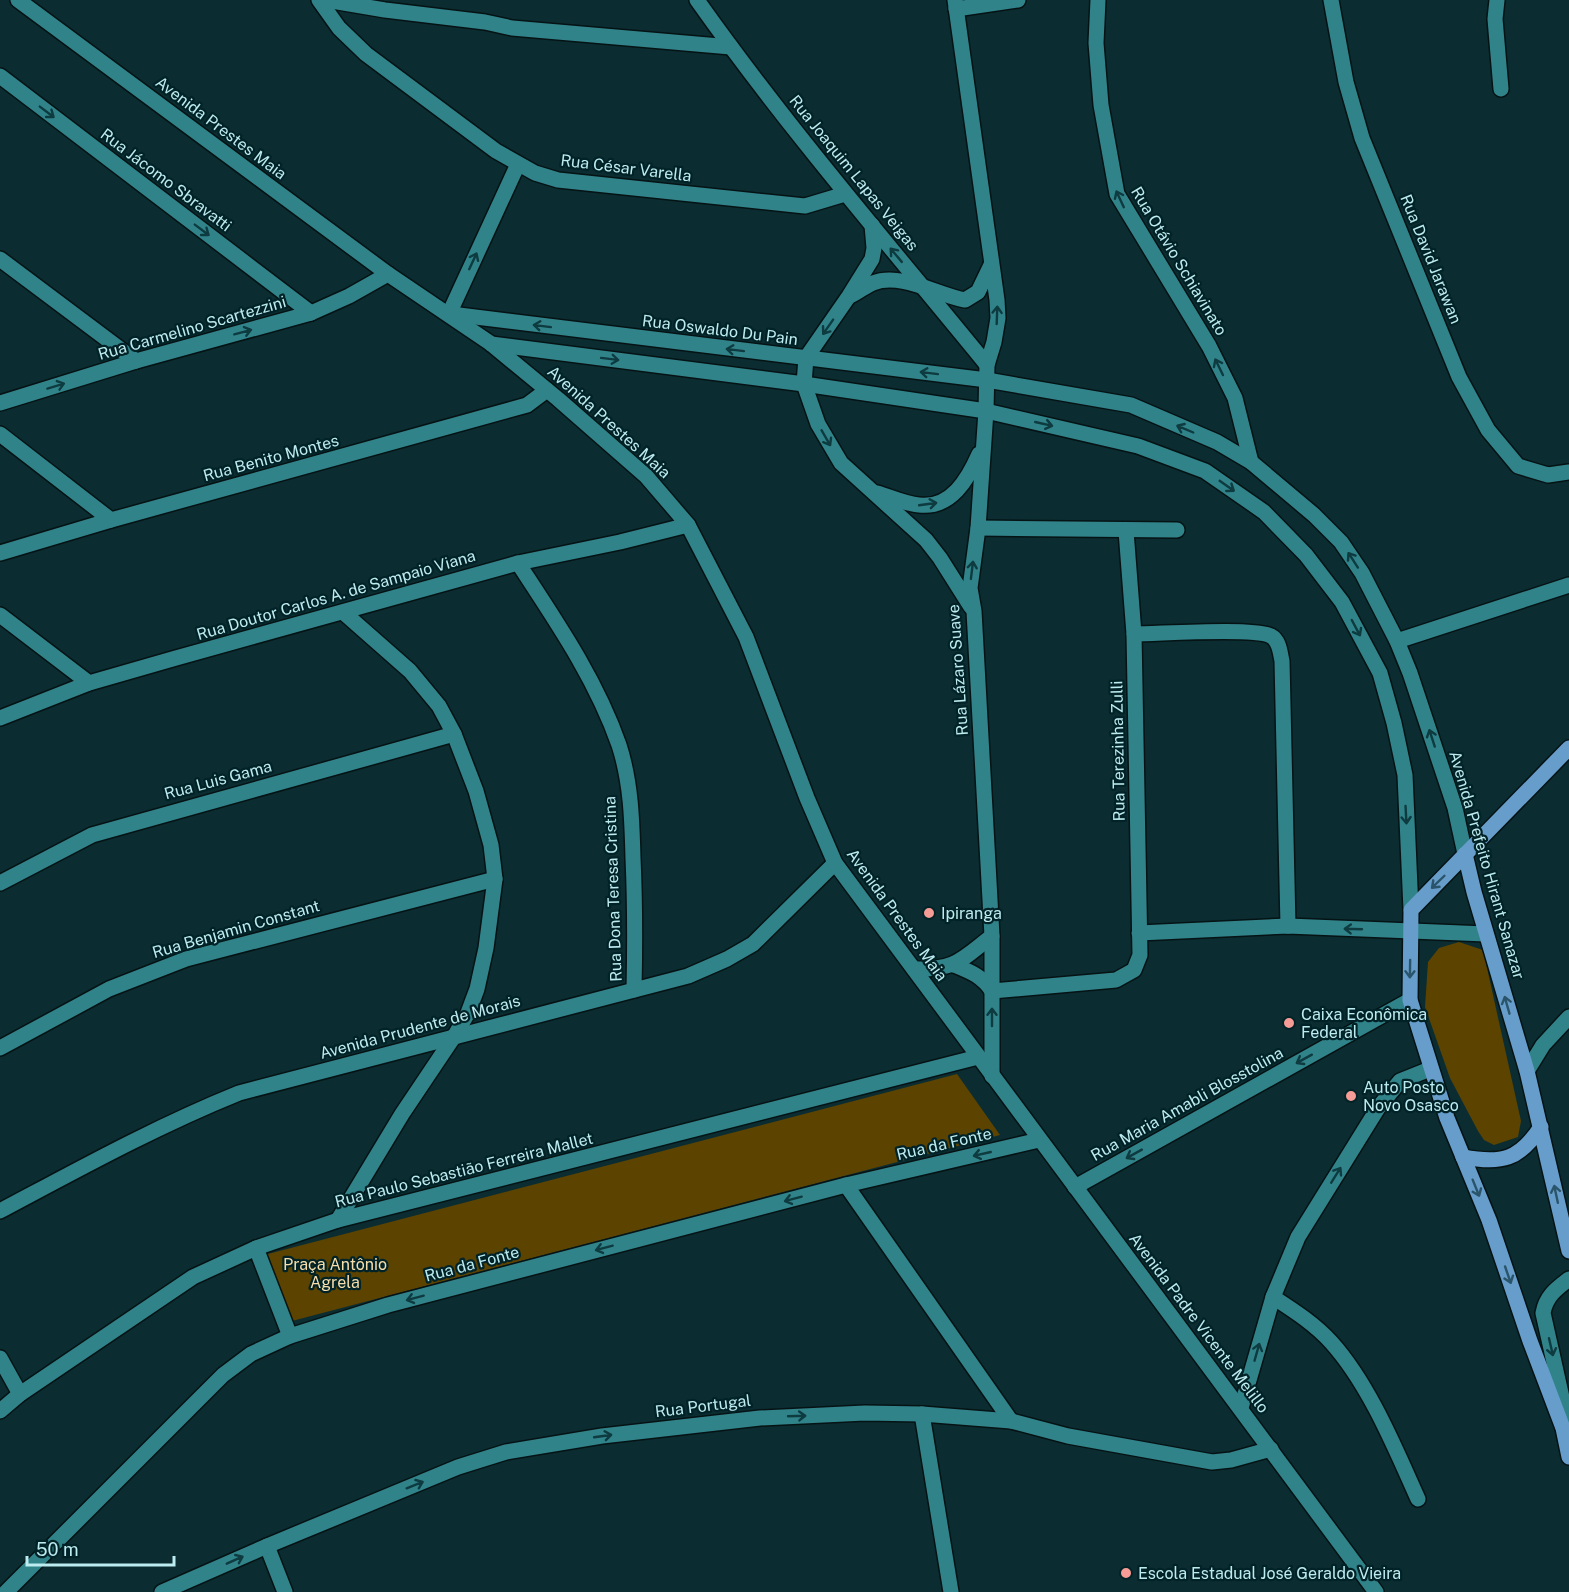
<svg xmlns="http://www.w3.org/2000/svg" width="1569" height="1592" viewBox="0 0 1569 1592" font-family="'Public Sans',sans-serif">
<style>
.green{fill:#5d4300}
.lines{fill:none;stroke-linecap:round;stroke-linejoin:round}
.street-casing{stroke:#061315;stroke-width:18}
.secondary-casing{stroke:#061315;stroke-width:18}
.primary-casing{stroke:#061315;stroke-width:18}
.street{stroke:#31838a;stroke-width:15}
.secondary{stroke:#31838a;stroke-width:15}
.primary{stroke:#679dcb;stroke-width:15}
.oneway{stroke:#0d3b40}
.oneway2{stroke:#2a5469}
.poi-dot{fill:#f59c96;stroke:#012327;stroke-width:2}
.labels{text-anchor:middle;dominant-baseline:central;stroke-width:4.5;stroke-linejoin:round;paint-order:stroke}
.street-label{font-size:16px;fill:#bcebf0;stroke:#012327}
.poi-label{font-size:16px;fill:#bcebf0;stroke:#012327;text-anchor:start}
.park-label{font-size:16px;fill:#f7ddaa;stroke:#012327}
</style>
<rect width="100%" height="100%" fill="#0b2d31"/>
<!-- green -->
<g class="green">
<path d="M1459,942L1483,950L1521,1121L1518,1137L1494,1145L1484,1140L1478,1131L1450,1078L1425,1007L1428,962L1439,948Z"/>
<path d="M957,1074L1000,1135L292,1321L264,1255Z"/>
</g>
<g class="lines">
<!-- street casing -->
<g class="street-casing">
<g id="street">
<path d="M319,0L339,28L366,54L496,151L535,173L558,180L805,206L845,194"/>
<path d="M326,0L385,10L485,22L512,28L731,47"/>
<path d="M697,0C787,127 889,245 987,365"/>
<path d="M955,0L997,300L998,318L994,342L987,365L986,411L978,528L970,588L974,611L992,936V1076"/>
<path d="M1331,0L1346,82L1362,138L1459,377L1488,430L1518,466L1548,475L1569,472"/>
<path d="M1497,0L1495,19L1501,89"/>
<path d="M956,9L1018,0"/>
<path d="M0,76L311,313"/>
<path d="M872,225L874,248L872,259L849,296L806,358L804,384L818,424L841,463L926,540L940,558L971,607"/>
<path d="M0,259L136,361"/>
<path d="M852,295C859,291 866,286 873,283C901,272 937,295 965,300L978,292L991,265"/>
<path d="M449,314L518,164"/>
<path d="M0,403L136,361L311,313L349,296L388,274"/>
<path d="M0,434L111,520"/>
<path d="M877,493C891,497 905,504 919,505C951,509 968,479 979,454"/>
<path d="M978,528L1177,530"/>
<path d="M0,553L111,520L527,405L547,390"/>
<path d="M518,563C556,621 596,679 619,745C631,782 632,820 633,858C635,902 635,946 634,990"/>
<path d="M0,615L89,683"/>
<path d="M1134,634C1159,634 1254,627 1271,636C1280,641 1280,653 1282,661L1288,926"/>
<path d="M1397,641L1569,585"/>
<path d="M0,718L89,683L176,658L518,563L620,542L688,525"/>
<path d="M0,883L92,835L454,734"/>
<path d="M1139,933L1288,926L1486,934"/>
<path d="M954,965C971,972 982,976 992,991L1116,980L1134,970L1140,955L1134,634L1126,531"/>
<path d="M914,969C956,970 961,960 992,936"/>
<path d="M0,1048L109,989L186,959L495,879"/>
<path d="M1527,1071L1543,1045L1569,1017"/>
<path d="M846,1185L1011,1421"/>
<path d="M1075,1187L1410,1000"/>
<path d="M0,1211C79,1169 155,1127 239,1093L688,976L727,959L753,944L835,863"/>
<path d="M338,1220L402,1114L455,1035L468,1013L477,989L486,948L495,879L491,845L476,791L454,734L439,706L410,671L343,612"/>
<path d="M256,1248L290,1336"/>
<path d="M1273,1297C1293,1310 1315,1324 1331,1342C1369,1384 1395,1448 1418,1499"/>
<path d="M0,1358L20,1394"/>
<path d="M1241,1408L1273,1297L1298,1237L1378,1108L1400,1081L1430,1069"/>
<path d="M0,1411L20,1394L193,1277L256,1248L338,1220L978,1057"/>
<path d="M922,1414L951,1592"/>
<path d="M267,1546L285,1592"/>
</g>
</g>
<!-- secondary casing -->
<g class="secondary-casing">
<g id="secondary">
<path d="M18,0L388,274L490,343L558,399L646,476L688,525L746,637L807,798L835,863L1376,1592"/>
<path d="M1098,0L1096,43L1101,105L1117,194L1209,346L1235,398L1251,462"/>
<path d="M451,314L987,380L1131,405L1217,442L1251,462L1314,515L1341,542L1362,573L1397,641L1410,673L1455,808L1465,854"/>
<path d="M491,344L804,384L986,411L1138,446L1205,471L1264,512L1306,555L1342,602L1380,673L1394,723L1405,775L1411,910"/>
<path d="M1563,1428V1402L1543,1313C1546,1296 1556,1289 1569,1279"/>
<path d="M6,1592L223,1375L251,1354L290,1336L388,1305L846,1185L1039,1140"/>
<path d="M162,1592L267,1546L458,1467L506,1452L602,1436L760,1418L865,1413L922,1414L1011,1421L1068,1436L1212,1462L1231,1460L1271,1449"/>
</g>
</g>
<!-- primary casing -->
<g class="primary-casing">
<g id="primary">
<path d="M1569,748L1411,910L1410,1000L1447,1118L1489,1220L1530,1341L1563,1428L1569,1457"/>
<path d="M1465,854L1474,892L1527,1071L1569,1251"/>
<path d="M1463,1157C1502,1164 1519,1160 1541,1127"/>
</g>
</g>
<!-- street -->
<use href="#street" class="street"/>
<!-- secondary -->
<use href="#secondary" class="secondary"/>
<!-- primary -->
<use href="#primary" class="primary"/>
</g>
<!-- one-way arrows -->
<defs><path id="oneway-shaft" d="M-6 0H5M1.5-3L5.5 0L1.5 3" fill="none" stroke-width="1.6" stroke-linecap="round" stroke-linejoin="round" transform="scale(1.5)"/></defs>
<g class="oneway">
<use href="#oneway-shaft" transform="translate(47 112) rotate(37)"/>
<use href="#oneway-shaft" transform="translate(1120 199) rotate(-115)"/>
<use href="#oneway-shaft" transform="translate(202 230) rotate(37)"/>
<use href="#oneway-shaft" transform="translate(896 255) rotate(-130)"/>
<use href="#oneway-shaft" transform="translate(473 261) rotate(-65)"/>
<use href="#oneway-shaft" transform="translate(997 315) rotate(-88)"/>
<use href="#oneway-shaft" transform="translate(542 326) rotate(-173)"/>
<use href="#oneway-shaft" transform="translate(828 327) rotate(125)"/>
<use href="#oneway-shaft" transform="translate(243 332) rotate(-15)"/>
<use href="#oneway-shaft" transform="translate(735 350) rotate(-173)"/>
<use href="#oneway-shaft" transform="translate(610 359) rotate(7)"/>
<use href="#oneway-shaft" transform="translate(1219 367) rotate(-116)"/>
<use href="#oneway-shaft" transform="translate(929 373) rotate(-173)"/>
<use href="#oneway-shaft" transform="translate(56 386) rotate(-17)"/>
<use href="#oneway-shaft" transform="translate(1044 424) rotate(13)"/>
<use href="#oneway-shaft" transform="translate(1185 429) rotate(-157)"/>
<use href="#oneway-shaft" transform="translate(826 438) rotate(60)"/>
<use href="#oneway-shaft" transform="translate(1227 486) rotate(35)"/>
<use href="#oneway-shaft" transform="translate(928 504) rotate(-8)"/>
<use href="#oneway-shaft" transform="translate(1353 560) rotate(-123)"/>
<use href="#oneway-shaft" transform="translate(972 570) rotate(-83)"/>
<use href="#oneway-shaft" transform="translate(1356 628) rotate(62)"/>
<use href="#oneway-shaft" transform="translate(1432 738) rotate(-108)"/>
<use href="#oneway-shaft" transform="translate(1406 815) rotate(87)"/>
<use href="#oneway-shaft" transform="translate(1353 929) rotate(-178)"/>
<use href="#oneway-shaft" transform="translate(992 1017) rotate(-90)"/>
<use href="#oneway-shaft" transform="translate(1304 1059) rotate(151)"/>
<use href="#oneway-shaft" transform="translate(982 1154) rotate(167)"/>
<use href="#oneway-shaft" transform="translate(1134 1154) rotate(151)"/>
<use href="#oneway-shaft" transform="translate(1336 1175) rotate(-58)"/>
<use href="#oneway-shaft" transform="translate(793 1199) rotate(165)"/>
<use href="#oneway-shaft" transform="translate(604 1248) rotate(165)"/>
<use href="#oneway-shaft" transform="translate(415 1298) rotate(165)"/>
<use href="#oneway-shaft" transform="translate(1551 1347) rotate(77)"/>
<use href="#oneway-shaft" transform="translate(1257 1352) rotate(-74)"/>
<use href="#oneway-shaft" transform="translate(797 1416) rotate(-2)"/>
<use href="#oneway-shaft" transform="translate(603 1436) rotate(-8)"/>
<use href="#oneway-shaft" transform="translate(415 1485) rotate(-22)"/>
<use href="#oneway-shaft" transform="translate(235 1560) rotate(-24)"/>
</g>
<g class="oneway2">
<use href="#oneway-shaft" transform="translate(1438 882) rotate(136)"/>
<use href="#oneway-shaft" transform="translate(1410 969) rotate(91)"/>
<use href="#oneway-shaft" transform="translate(1507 1005) rotate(-106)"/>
<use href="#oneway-shaft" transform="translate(1476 1188) rotate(68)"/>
<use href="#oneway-shaft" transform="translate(1556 1194) rotate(-102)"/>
<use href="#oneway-shaft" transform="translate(1508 1275) rotate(71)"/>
</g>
<!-- markers -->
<g class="poi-dot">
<circle cx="929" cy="913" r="6"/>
<circle cx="1289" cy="1023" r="6"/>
<circle cx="1351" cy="1096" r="6"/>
<circle cx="1126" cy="1573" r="6"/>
</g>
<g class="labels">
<!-- street labels -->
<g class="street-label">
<text transform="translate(221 128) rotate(37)">Avenida Prestes Maia</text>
<text transform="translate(626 168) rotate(7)">Rua César Varella</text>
<text transform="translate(854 173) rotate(51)">Rua Joaquim Lapas Veigas</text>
<text transform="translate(166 180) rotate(37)">Rua Jácomo Sbravatti</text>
<text transform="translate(1431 259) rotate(68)">Rua David Jarawan</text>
<text transform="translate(1179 261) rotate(59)">Rua Otávio Schiavinato</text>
<text transform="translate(192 328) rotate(-16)">Rua Carmelino Scartezzini</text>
<text transform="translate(720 330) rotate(7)">Rua Oswaldo Du Pain</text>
<text transform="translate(609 422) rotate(42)">Avenida Prestes Maia</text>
<text transform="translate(271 458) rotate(-15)">Rua Benito Montes</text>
<text transform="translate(336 595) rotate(-16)">Rua Doutor Carlos A. de Sampaio Viana</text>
<text transform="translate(958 670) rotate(-94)">Rua Lázaro Suave</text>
<text transform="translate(1118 751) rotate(-91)">Rua Terezinha Zulli</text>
<text transform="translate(218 780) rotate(-15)">Rua Luis Gama</text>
<text transform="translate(1487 865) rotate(74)">Avenida Prefeito Hirant Sanazar</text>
<text transform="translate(613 889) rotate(-92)">Rua Dona Teresa Cristina</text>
<text transform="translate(897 915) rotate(54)">Avenida Prestes Maia</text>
<text transform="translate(236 929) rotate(-16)">Rua Benjamin Constant</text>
<text transform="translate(420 1027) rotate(-15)">Avenida Prudente de Morais</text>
<text transform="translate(1187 1104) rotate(-29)">Rua Maria Amabli Blosstolina</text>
<text transform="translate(944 1144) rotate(-13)">Rua da Fonte</text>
<text transform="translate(464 1170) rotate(-14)">Rua Paulo Sebastião Ferreira Mallet</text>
<text transform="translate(472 1264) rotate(-15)">Rua da Fonte</text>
<text transform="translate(1199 1323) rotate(53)">Avenida Padre Vicente Melillo</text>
<text transform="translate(703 1406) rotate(-7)">Rua Portugal</text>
</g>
<!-- poi labels -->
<g class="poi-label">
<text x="941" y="913">Ipiranga</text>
<text x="1301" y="1014">Caixa Econômica<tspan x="1301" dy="18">Federal</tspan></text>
<text x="1363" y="1087">Auto Posto<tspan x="1363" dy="18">Novo Osasco</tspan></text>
<text x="1138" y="1573">Escola Estadual José Geraldo Vieira</text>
</g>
<!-- park labels -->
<g class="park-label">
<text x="335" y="1264">Praça Antônio<tspan x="335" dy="18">Agrela</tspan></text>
</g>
</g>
<!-- scale -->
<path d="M27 1556v9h147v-9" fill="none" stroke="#bcebf0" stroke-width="3"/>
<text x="36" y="1556" font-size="18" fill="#bcebf0" stroke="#012327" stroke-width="4.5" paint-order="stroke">50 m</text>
</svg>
